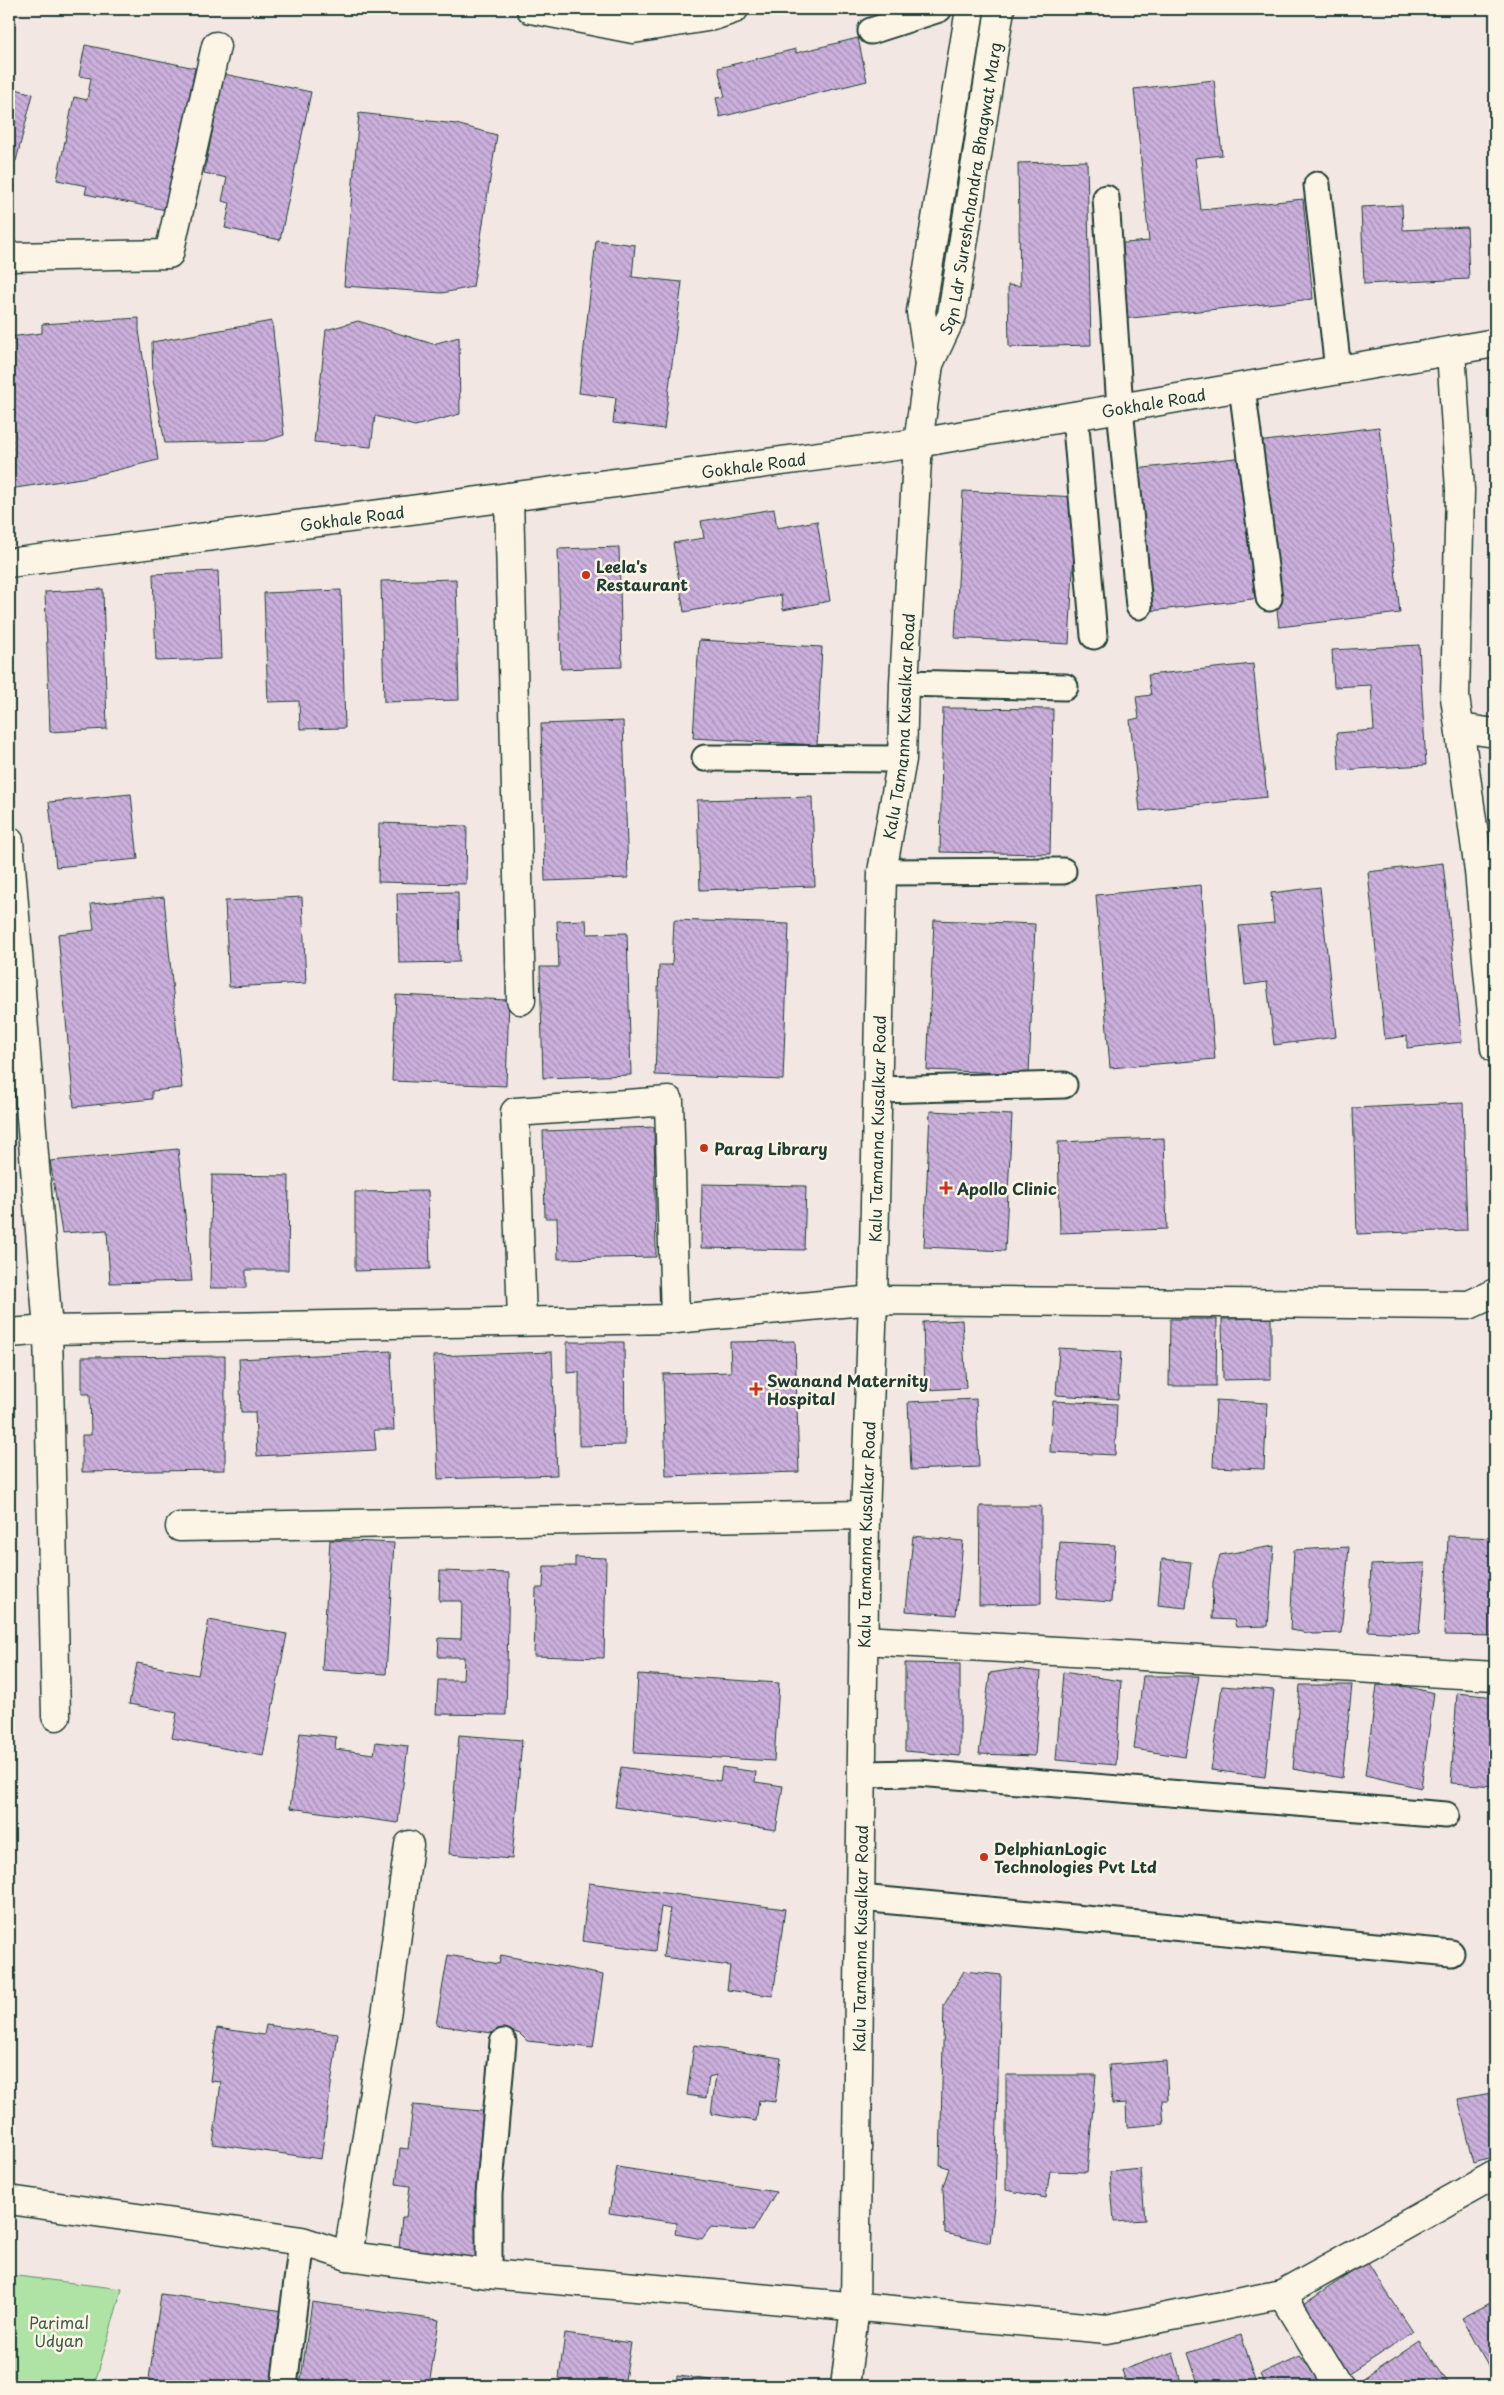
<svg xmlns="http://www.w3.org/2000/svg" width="1504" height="2395" viewBox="0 0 1504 2395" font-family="'Playpen Sans',sans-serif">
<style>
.green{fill:#aee3a5;stroke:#66906c}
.building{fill:url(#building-back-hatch);stroke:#1f3d34}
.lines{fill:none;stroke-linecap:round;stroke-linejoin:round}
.service-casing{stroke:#1f3d34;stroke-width:29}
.minor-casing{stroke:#1f3d34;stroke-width:31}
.tertiary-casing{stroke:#1f3d34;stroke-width:31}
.secondary-casing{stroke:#1f3d34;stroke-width:31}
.service{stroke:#fcf5e5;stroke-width:25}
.minor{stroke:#fcf5e5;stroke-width:28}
.tertiary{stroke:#fcf5e5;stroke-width:28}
.secondary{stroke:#fcf5e5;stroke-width:28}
.poi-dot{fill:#c8321e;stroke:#fcf5e5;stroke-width:2}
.labels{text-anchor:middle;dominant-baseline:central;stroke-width:5;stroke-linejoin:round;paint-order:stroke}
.street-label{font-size:16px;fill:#1f3d34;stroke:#fcf5e5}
.poi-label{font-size:16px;font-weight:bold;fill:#1f3d34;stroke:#fcf5e5;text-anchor:start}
.park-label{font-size:16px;fill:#3c5e4b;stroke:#fcf5e5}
</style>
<defs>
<pattern id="building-back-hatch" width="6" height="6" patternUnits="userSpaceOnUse" patternTransform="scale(1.25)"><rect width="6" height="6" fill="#cbafdc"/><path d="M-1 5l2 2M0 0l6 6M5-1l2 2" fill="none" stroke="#a490b3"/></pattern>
</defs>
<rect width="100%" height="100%" fill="#f2e7e3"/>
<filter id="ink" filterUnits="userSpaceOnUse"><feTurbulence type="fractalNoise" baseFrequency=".02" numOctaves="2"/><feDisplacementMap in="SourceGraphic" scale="10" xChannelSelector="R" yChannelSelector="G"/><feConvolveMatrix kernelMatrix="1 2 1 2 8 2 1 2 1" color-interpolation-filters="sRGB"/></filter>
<g filter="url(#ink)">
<!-- green -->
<path class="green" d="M9,2275L122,2289L94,2386H9Z"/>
<!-- building -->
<g class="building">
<path d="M858,38L867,81L720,117L716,98L725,97L718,68L796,49V53Z"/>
<path d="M85,45L195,68L166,210L85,194L87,186L57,180L74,97L87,100L91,78L79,76Z"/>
<path d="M224,74L311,92L280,240L225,228L230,203L222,201L227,178L204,173Z"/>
<path d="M1214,80L1222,155L1195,158L1201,210L1303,199L1313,299L1122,319L1114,244L1149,241L1134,89Z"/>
<path d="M9,87L33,94L16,161L9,159Z"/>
<path d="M359,113L456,124L497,135L473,287L442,293L344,286Z"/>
<path d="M1087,161L1091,345L1009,347L1008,285L1020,286L1018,163Z"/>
<path d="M1491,199L1495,200V255Z"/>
<path d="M1402,205L1403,230L1467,227L1469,279L1364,284L1361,207Z"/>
<path d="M596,240L635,245L632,277L682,282L664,429L613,423L616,398L579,393Z"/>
<path d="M139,318V330L158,460L88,477L9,489V337L42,333V324Z"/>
<path d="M272,321L284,435L265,441L165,443L153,380L152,342Z"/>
<path d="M358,321L433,344L459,337L460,414L415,426L375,416L371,447L314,442L326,330Z"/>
<path d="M1379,427L1400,613L1279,627L1257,442Z"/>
<path d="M1245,457L1261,598L1151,611L1135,469Z"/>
<path d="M963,491L1077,497L1069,644L955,638Z"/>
<path d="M774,509L777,528L817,521L830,601L783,610L781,595L684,612L673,543L704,538L701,521Z"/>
<path d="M619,547L622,667L561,669L558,549Z"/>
<path d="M218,571L221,659L156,661L153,574Z"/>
<path d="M456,579L459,700L384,702L381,581Z"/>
<path d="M103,589L107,729L50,732L45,592Z"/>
<path d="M341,590L345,728L300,729L299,701L268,702L264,593Z"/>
<path d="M699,640L822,647L817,745L693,738Z"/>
<path d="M1419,645L1426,765L1339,770L1337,733L1374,730L1371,685L1334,687L1332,650Z"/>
<path d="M1253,664L1267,797L1140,811L1130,720L1139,718L1136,697L1151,695L1148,675Z"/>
<path d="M943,708L1053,709L1050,854L940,852Z"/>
<path d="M623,721L628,878L545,881L541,724Z"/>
<path d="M131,794L138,859L56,867L49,802Z"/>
<path d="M812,797L815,886L700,890L697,800Z"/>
<path d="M379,823L467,826L466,884L378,882Z"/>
<path d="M1443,863L1462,1042L1407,1048V1036L1385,1039L1368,872Z"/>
<path d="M1201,885L1215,1059L1110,1068L1096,895Z"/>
<path d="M1320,887L1336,1037L1274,1045L1267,982L1245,985L1239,926L1274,923L1271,893Z"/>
<path d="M458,892L459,962L399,963L397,893Z"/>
<path d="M164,897L182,1088L152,1091V1099L74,1107L58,934L94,930L91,904Z"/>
<path d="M302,897L306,983L229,987L225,901Z"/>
<path d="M586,920L587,934L627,933L631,1075L543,1078L540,967H559L557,921Z"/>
<path d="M674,920L789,924L783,1080L655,1075L659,965H672Z"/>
<path d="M934,920L1035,924L1029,1074L927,1070Z"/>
<path d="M396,995L509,1000L506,1086L392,1081Z"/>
<path d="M1463,1103L1467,1230L1357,1234L1353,1108Z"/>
<path d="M930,1111L1012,1115L1005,1251L924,1247Z"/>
<path d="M654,1127L656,1257L558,1259L557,1218H545L543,1131Z"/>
<path d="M1164,1138L1167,1229L1060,1233L1058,1142Z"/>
<path d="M178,1149L192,1281L110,1283L107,1230L62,1233L50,1161Z"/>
<path d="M212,1175L289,1176L288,1270H246V1288H210Z"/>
<path d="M702,1184L806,1186L804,1250L701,1248Z"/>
<path d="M428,1191L430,1269L355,1271V1192Z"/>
<path d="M1271,1318V1379L1223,1380L1222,1319Z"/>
<path d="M1170,1319H1217L1216,1386H1169Z"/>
<path d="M962,1320L966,1388L925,1390L923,1322Z"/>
<path d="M795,1341L799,1472L666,1476L663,1374L731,1372L730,1342Z"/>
<path d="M567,1342H624L625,1445L579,1446V1372L567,1373Z"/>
<path d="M1059,1348L1121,1352L1118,1399L1056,1395Z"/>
<path d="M391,1351L394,1430H374L376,1450L257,1456L255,1412H241L239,1359Z"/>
<path d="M552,1352L557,1475L438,1479L433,1356Z"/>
<path d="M225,1356V1470L82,1472V1435H91L90,1394H82V1357Z"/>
<path d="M976,1399L979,1467L911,1470L908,1402Z"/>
<path d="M1216,1400L1267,1403L1264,1469L1213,1467Z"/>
<path d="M1053,1401L1117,1404L1115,1455L1050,1452Z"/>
<path d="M980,1506H1041V1604L979,1605Z"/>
<path d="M913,1536L963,1541L956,1615L906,1611Z"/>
<path d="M1448,1536L1495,1538V1636L1444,1635Z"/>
<path d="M330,1540L394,1543L386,1674L322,1670Z"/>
<path d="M1060,1542L1115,1545L1111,1602L1056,1598Z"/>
<path d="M1274,1546L1268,1626L1236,1627L1234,1620L1212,1619L1213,1582L1220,1555Z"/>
<path d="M1349,1547L1341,1633L1314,1634L1290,1630L1294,1550Z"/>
<path d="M575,1557L606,1558L604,1658L534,1656L536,1588H543L544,1566H575Z"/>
<path d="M1162,1559L1191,1562L1186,1608L1158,1605Z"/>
<path d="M1425,1563L1419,1634L1368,1631L1371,1565Z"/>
<path d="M440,1571L509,1573L506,1715L436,1714L438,1680H463L464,1657H438L439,1638L461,1639L462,1601H439Z"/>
<path d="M209,1620L287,1634L263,1756L172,1738L177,1713L129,1704L137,1663L198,1675Z"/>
<path d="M905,1663L960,1664V1756L905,1751Z"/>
<path d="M1016,1669L1041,1672L1035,1756L979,1754L990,1673Z"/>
<path d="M1063,1672L1121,1681L1116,1765L1056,1760Z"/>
<path d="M638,1674L779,1683L774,1761L634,1753Z"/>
<path d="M1143,1676H1199L1185,1757L1134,1749Z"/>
<path d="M1300,1685H1352L1342,1778L1293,1769Z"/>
<path d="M1377,1685L1409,1687L1434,1693L1421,1788L1365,1775Z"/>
<path d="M1222,1686L1274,1690L1265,1777L1211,1770Z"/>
<path d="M1457,1693L1495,1697V1786L1451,1783Z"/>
<path d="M300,1733L336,1737L335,1749L374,1754L376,1742L408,1746L398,1823L290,1808Z"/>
<path d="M459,1735L522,1740L512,1859L449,1854Z"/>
<path d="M621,1767L720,1781L722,1767L756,1772L755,1782L783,1786L776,1830L615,1807Z"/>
<path d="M589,1883L785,1909L773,1996L727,1990L730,1966L663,1957L670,1909L661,1907L655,1951L582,1941Z"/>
<path d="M448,1955L499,1964L501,1955L603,1975L593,2048L527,2041L520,2034L511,2031L506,2035L436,2025Z"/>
<path d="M964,1971L1001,1975L995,2196L990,2243L945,2233L943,2187L949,2168L940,2165L944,2005Z"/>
<path d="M266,2025L338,2034L321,2159L213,2144L221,2082L210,2081L217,2028L264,2035Z"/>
<path d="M694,2045L781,2058L775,2102L759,2100L756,2121L711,2114L716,2075L709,2077L706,2098L687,2095Z"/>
<path d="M1166,2061L1168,2100H1162L1164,2124L1127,2127L1126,2103L1112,2104L1109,2065Z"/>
<path d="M1006,2075H1096L1087,2172L1050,2171L1046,2198L1006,2190Z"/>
<path d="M1491,2093L1495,2105V2157L1474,2163L1458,2099Z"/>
<path d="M413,2105L492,2112L481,2266L413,2259L406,2249L399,2248L402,2217H406L410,2186L396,2184L400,2148L408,2149Z"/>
<path d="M617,2167L776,2192L753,2231L710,2228L702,2239L675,2234L677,2223L609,2213Z"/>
<path d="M1141,2169L1145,2220L1114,2222L1110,2172Z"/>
<path d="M1367,2262L1413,2332L1347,2375L1301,2306Z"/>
<path d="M161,2294L291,2312L280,2386H148Z"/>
<path d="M1495,2300V2374L1493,2375L1461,2318Z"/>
<path d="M312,2302L439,2320L429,2386H310L311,2381L301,2379Z"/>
<path d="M565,2334L631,2343L624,2386H558Z"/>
<path d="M1241,2335L1258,2386H1199L1188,2353Z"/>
<path d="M1420,2341L1450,2386H1352Z"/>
<path d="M1173,2352L1182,2386H1127L1122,2370Z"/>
<path d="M1299,2356L1322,2381L1314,2386H1265L1260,2374Z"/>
<path d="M677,2376L762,2386H676Z"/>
</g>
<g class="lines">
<!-- service casing -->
<g class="service-casing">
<g id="service">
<path d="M871,31L939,9"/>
<path d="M1317,185L1338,370"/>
<path d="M1106,198L1120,408L1139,606"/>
<path d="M1242,387L1269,598"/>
<path d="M1075,415L1094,636"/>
<path d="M904,683L1065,687"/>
<path d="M705,758L902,759"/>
<path d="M882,872L1063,871"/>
<path d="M877,1090L1064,1085"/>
<path d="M862,1774L918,1773L1446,1815"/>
<path d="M860,1898L1451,1953"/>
<path d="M489,2274V2194L503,2042"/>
<path d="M284,2386L302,2241"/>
</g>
</g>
<!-- minor casing -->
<g class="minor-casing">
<g id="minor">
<path d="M9,257L169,254L216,46"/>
<path d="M1451,351L1460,490L1455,697L1479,871L1495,1048"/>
<path d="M509,497L521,1000"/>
<path d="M1460,728L1495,733"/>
<path d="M9,841L48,1330L56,1716"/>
<path d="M522,1321L515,1112L669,1101L675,1319"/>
<path d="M9,1333L48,1330L675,1319L873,1300L1469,1305L1495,1293"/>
<path d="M180,1527L865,1515"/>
<path d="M863,1640L1495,1676"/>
<path d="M9,2200L302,2241L348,2256L489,2274L1107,2329L1282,2294L1495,2175"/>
<path d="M348,2256L387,2009L409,1845"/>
<path d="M1282,2294L1338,2386"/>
</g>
</g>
<!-- tertiary casing -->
<g class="tertiary-casing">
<g id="tertiary">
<path d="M531,9L633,29L713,16L734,9"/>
<path id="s1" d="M9,563L918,443L1495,343"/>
</g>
</g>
<!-- secondary casing -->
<g class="secondary-casing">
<g id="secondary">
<path id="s2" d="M929,364L952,315L1000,9"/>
<path id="s3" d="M845,2386L855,2307L865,1515L873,1300L882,872L902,759L904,683L918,443L929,364L921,312L970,9"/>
</g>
</g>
<!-- service -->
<use href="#service" class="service"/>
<!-- minor -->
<use href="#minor" class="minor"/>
<!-- tertiary -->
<use href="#tertiary" class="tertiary"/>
<!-- secondary -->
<use href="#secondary" class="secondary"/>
</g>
</g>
<!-- markers -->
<g class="poi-dot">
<circle cx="586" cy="575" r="5"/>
<circle cx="704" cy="1148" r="5"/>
<path d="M943.5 1180.5h5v5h5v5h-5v5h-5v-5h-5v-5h5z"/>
<path d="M753.5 1381.5h5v5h5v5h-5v5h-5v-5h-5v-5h5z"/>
<circle cx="984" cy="1857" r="5"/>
</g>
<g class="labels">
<!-- street labels -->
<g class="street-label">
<text stroke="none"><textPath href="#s2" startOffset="182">Sqn Ldr Sureshchandra Bhagwat Marg</textPath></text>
<text stroke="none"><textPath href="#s1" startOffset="1156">Gokhale Road</textPath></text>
<text stroke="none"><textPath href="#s1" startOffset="751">Gokhale Road</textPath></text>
<text stroke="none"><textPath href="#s1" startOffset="346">Gokhale Road</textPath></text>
<text stroke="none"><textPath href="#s3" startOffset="1662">Kalu Tamanna Kusalkar Road</textPath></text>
<text stroke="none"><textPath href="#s3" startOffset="1258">Kalu Tamanna Kusalkar Road</textPath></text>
<text stroke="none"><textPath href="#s3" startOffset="852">Kalu Tamanna Kusalkar Road</textPath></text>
<text stroke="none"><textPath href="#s3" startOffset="448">Kalu Tamanna Kusalkar Road</textPath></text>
</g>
<!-- poi labels -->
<g class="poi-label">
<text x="596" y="566">Leela's<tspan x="596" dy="18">Restaurant</tspan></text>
<text x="714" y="1148">Parag Library</text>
<text x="957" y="1188">Apollo Clinic</text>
<text x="767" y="1380">Swanand Maternity<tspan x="767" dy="18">Hospital</tspan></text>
<text x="994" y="1848">DelphianLogic<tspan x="994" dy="18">Technologies Pvt Ltd</tspan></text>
</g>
<!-- park labels -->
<g class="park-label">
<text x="59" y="2322">Parimal<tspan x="59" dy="18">Udyan</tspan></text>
</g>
</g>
<!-- margin -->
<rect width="1504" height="2395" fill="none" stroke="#fcf5e5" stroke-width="30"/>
<rect x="15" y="15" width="1474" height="2365" fill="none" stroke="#1f3d34" stroke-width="2" filter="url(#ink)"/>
</svg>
